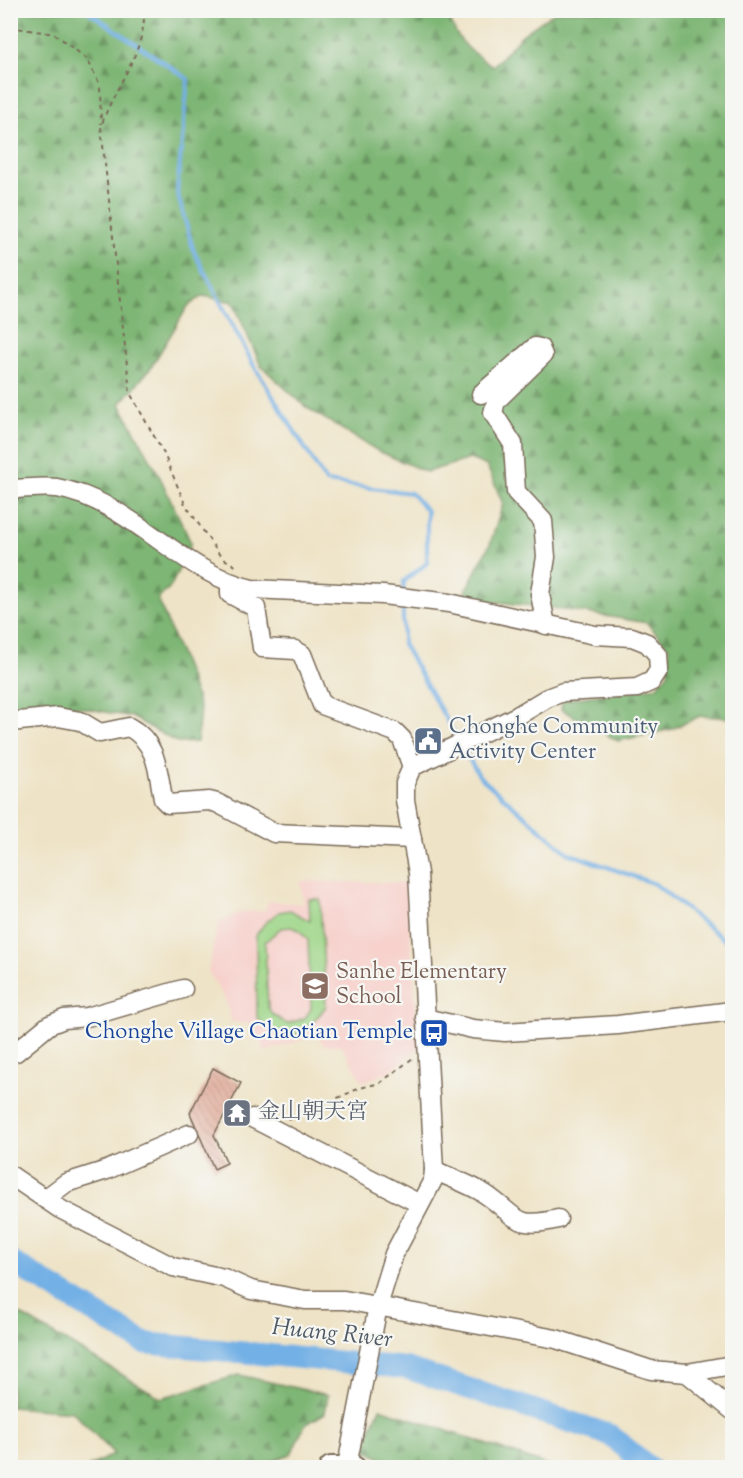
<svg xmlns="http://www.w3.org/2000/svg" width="743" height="1478" viewBox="0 0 743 1478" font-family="'Sorts Mill Goudy','Noto Serif TC',serif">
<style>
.built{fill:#f7d0cb}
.forest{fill:url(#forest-firs);stroke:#5c7049;stroke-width:1.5}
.green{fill:#9dd587;stroke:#6c8052;stroke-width:1.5;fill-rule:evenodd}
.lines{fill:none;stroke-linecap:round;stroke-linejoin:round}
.stream{stroke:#73b0e5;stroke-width:4}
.river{stroke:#73b0e5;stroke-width:22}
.building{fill:url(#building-back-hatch)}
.minor-casing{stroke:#7a6b59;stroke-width:21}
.major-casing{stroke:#7a6b59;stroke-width:26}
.path{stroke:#7a6b59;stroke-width:2;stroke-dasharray:4.5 4.5;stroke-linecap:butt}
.minor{stroke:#fff;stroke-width:18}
.major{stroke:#fff;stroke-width:22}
.labels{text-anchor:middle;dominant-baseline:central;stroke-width:4.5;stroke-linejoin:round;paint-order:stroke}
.service-label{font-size:22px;fill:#4e5e75;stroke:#f6f6f2;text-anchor:start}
.education-label{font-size:22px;fill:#785e54;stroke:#f6f6f2;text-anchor:start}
.transit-label{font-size:22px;fill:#164399;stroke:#f6f6f2;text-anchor:end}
.worship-label{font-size:22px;fill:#5b616d;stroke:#f6f6f2;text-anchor:start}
.water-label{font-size:24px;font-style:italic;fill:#4f5964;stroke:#f6f6f2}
</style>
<defs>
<pattern id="forest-firs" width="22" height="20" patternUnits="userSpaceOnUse" patternTransform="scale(1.5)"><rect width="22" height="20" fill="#7eb674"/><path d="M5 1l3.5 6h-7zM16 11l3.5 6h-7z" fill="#68945f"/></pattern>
<pattern id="building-back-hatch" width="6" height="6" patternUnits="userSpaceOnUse" patternTransform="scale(1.5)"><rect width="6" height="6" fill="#e0a592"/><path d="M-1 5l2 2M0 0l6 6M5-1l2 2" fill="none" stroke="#b78777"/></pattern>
</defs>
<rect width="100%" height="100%" fill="#f6f6f2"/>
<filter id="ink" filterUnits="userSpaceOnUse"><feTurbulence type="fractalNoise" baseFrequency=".0167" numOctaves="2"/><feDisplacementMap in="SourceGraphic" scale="12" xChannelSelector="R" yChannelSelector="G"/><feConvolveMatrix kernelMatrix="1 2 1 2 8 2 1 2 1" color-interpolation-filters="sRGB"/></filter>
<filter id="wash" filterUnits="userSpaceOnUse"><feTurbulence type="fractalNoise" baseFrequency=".008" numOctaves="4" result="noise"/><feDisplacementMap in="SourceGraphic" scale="24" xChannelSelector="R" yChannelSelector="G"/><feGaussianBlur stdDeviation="1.35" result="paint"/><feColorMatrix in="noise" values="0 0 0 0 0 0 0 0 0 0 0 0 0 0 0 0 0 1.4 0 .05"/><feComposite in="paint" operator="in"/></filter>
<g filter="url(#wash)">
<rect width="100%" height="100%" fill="#eee3c6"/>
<!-- built -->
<path class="built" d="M300,881L406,883L419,1048L387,1073L363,1082L341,1045H324L317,1035L265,1052L250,1024L232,1022L225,999L208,972L218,924L240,912L265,911L268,901L304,904Z"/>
<!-- forest -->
<g class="forest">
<path d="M10,11H449C451,36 472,54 493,66L522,35L556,11H732V718L700,716L672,729L618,741L561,709L563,700L656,687L668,674L669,648L647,623L562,609L477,600L465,591L490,544L503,504L487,466L470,459L426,472L378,451L307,408L261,366L233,302L203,296L188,306L150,369L120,404L158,473L191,543L171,586L158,599L190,679L200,709L197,742L178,743L132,717L63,704H11Z"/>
<path d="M11,1309L161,1398L239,1375L328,1395L325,1413L305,1425L291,1454L256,1467H88L114,1454L73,1412L11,1407Z"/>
<path d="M380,1408L553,1467H397L362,1448Z"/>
</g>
<!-- green -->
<path class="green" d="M309,899H320L326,1006C305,1036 285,1050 257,1017L256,935L265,923L279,912L290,910L310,921ZM291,927L299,930L308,940L311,1009L305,1018L287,1024L272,1014L268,1007L265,942L281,928Z"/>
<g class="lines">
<!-- stream -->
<g class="stream">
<path d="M86,10L188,79L177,192L194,252L254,366L326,482L411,493L427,511V563L404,581L403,592"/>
<path d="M403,603V644L458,740"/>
<path d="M463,749L480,777L568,853L655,884L732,946"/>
</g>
<!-- river -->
<path class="river" d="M10,1261L144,1343L406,1368L610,1435L650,1468"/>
</g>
<g id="blocks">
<!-- building -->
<path class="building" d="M213,1068L241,1083L214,1135L227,1163L214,1169L190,1113Z"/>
</g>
</g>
<g filter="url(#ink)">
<use href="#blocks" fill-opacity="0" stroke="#7a6b59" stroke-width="1.5"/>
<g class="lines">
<!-- minor casing -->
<g class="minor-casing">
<g id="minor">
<path d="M481,394L535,347L540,348L543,355L496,401L493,413L513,444L516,492L543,521L546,557L540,594L546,625"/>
<path d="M10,489C25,489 42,486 57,488C131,501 179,572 252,589L383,595L449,603L595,635L632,637L647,643L658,655L659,670L652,681L637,688L563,692L547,698L517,716L412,767L405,783V800L418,873L434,1170L433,1180L394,1254L378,1306L347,1466"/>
<path d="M230,584V594L256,608L262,648L295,650L302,654L322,705L395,732L402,739L412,767"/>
<path d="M10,722L58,717L80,721L100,733L129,727C157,742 158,771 163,799L168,804L209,801L217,803L274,833L412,839"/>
<path d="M425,1018L473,1029L505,1032L618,1025L732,1011"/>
<path d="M10,1053L16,1052L49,1025L64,1019L87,1017L183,989"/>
<path d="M252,1118L420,1204"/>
<path d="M434,1170C450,1178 470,1184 485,1194C518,1216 513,1230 558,1219"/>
<path d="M10,1175L60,1209L173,1267L224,1278L251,1290L305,1300H344L556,1339L651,1370L687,1373L732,1365"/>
<path d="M45,1199L66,1183L107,1170L189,1134"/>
<path d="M687,1373L732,1410"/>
</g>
</g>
<!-- major casing -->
<g class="major-casing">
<path id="major" d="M331,1468H354"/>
</g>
<!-- path -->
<g class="path">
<path d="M144,10C146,54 113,87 101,127L130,393L164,454L185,504L221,557L239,568"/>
<path d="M10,27L55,34L87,59L100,85L101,124"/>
<path d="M288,1120L360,1088L380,1083L413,1058"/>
</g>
<!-- minor -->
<use href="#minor" class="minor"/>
<!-- major -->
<use href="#major" class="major"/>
</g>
</g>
<!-- icons -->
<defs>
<g id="civic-square" transform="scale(1.5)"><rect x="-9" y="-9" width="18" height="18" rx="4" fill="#5c6f8a" stroke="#f6f6f2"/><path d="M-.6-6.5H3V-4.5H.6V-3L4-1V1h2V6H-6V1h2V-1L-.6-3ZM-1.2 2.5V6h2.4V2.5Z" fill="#fff"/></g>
<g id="school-square" transform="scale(1.5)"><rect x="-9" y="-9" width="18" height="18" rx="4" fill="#8d6e63" stroke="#f6f6f2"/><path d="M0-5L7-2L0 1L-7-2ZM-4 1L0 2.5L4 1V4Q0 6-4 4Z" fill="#fff"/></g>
<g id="bus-square" transform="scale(1.5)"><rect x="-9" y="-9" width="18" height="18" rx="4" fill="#1a4fb4" stroke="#f6f6f2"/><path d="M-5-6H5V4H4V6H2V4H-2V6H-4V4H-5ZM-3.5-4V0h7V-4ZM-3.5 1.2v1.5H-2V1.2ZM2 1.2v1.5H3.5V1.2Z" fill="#fff"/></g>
<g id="temple-square" transform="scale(1.5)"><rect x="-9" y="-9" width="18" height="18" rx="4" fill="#6b7280" stroke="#f6f6f2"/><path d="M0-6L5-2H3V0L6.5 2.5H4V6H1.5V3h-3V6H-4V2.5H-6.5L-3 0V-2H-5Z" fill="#fff"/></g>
</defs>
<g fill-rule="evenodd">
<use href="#civic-square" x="428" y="741"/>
<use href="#school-square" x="315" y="986"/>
<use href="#bus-square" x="434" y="1033"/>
<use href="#temple-square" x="237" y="1113"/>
</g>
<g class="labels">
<!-- service labels -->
<g class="service-label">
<text x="449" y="728">Chonghe Community<tspan x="449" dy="25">Activity Center</tspan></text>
</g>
<!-- education labels -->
<g class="education-label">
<text x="336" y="973">Sanhe Elementary<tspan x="336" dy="25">School</tspan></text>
</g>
<!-- transit labels -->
<g class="transit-label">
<text x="413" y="1033">Chonghe Village Chaotian Temple</text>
</g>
<!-- worship labels -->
<g class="worship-label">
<text x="258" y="1113">金山朝天宮</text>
</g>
<!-- water labels -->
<g class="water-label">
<text transform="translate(332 1334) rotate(6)">Huang River</text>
</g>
</g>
<!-- margin -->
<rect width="743" height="1478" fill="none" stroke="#f6f6f2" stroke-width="36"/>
</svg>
